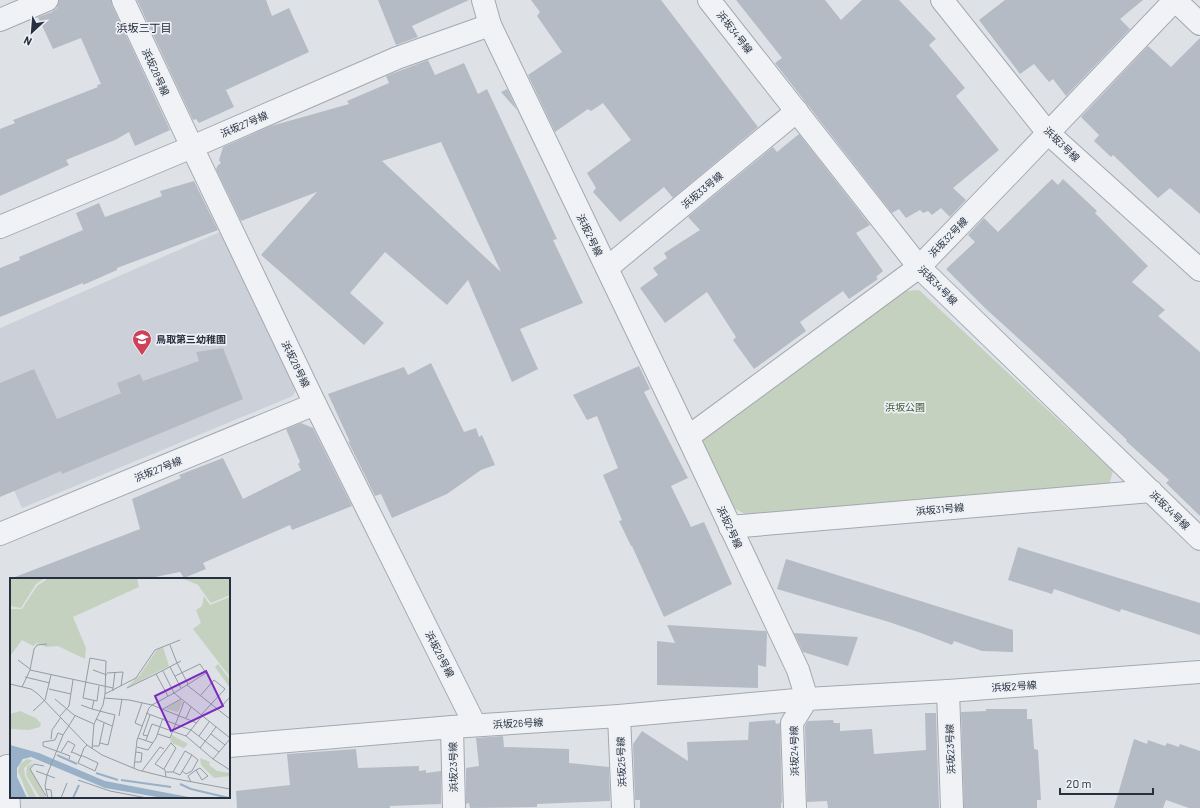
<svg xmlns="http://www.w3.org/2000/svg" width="1200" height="808" viewBox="0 0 1200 808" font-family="Barlow,'Noto Sans JP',sans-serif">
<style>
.built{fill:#ccd1d9}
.green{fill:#c4d1bf}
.building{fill:#b5bbc4;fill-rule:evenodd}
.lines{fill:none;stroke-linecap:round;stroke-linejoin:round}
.street-casing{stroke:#a3a9b1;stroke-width:24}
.street{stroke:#f0f2f6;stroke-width:22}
.labels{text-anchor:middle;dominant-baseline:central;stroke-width:3.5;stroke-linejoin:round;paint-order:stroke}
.street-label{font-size:10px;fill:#27303e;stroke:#edf0f5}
.poi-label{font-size:10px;font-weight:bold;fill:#27303e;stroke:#edf0f5;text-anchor:start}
.park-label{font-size:10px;fill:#3c5a34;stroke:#edf0f5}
.neighbourhood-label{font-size:11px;fill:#19212f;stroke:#edf0f5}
.inset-river{fill:none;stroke:#98b0c8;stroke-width:2}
.inset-road{fill:none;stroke:#959ba3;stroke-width:1}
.view{fill:#7b2cbf;fill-opacity:0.15;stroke:#7b2cbf;stroke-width:2}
.inset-edge{fill:none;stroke:#27303e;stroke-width:2}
</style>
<rect width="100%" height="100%" fill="#dee2e7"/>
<!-- built -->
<path class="built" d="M222,231L298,384L293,396L22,508L0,459V328Z"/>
<!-- green -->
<path class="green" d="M919,290L1113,471L1109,485L747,515L730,506L701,446L707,432L769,390L906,291Z"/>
<!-- building -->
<g class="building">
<path d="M59,0H111L112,5L170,130L135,146L129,132L115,140L66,160L69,165L0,196V129L15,123L13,120L98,87L97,85L101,84L81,38L53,49L38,17L52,12L57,8Z"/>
<path d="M137,0H266L272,16L289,8L309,52L226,90L234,107L199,123L196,119L193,120Z"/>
<path d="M378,0H469L412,26L418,37L396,45Z"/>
<path d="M531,0H661L758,127L673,198L664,187L620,222L593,192L596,188L587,173L631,140L603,103L591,111L588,109L555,132L528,75L562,52L537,16L540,12Z"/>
<path d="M736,0H825L841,20L862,0H899L936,39L929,45L965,88L956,96L999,150L953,188L966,200L950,217L941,208L932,215L928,211L923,213L920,210L906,218L899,209L892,213L775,63L782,58Z"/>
<path d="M1005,0H1143L1120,19L1130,29L1066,96L1053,79L1049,82L1034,64L1020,74L979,20Z"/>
<path d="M1200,38V214L1170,188L1158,198L1113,155L1111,157L1094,141L1099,135L1081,117L1148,46L1171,67Z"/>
<path d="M428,60L435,75L464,63L478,94L487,89L557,239L553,240L583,303L520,329L538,369L512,382L468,280L447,305L385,252L350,293L384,323L364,345L261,255L317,192L241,221L216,169L218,165L221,163L219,160L223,147L271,126L349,104L347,101L389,83L386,76ZM441,142L501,272L382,161Z"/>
<path d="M507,89L517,110L501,92Z"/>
<path d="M799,134L870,225L856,233L883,271L876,277L878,279L849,299L843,291L800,322L806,331L754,369L733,340L736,337L707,292L665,323L640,288L658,275L653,268L667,258L664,253L700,230L688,217L773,147L777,152Z"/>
<path d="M1052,179L1058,185L1063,179L1097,211L1095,213L1148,266L1132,282L1165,310L1158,316L1200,352V516L1166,483L1169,480L1126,441L1127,440L1042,360L985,308L946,269L975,242L968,235L984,218L998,232Z"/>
<path d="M194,181L218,230L117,268V270L83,285V283L0,317V268L20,260L19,257L83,230L76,213L99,203L105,217L162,196L160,191Z"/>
<path d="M223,348L243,399L62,474L61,471L0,497V383L34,369L57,419L121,393L117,383L140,374L143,381L199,361L196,352Z"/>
<path d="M431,363L464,432L476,428L479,437L482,435L495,465L481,470L447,494L392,518L381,494L375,496L348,441L350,442L328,394L404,367L408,375Z"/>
<path d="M639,366L650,389L644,392L688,478L671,486L691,527L704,522L732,584L664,617L632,546H631L619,521L622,520L603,475L618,468L597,416L587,420L573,395Z"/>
<path d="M301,423L313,428L352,506L292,530L290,525L203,563L206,569L184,578L180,572L145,579H16L15,577L140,529L132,499L181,478L179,475L223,458L243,499L301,470L298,464L300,462L286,429Z"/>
<path d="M1018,547L1200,603V635L1121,609L1120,612L1054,589L1052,594L1008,580Z"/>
<path d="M786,559L1013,630V652L982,651L954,641L952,645L921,633L889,622L777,589Z"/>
<path d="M667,625L766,631L767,634L766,667L758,665V688L657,685V641L675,643Z"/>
<path d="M794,633L858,637L848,666L803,652Z"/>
<path d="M986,709H1027V719H1032L1034,749L1038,750L1041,800H1037V808H964L961,712L986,711Z"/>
<path d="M925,713H936L939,808H828L827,801L807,802L805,726L808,721L833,720L834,723H840V731L872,729L874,754L926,750Z"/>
<path d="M775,720L776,724L780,723L782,803H781V808H640V800H635L633,744L642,731L688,761L687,742L748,740L749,722Z"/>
<path d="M503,736L504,747L569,749V763L609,767L610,801L537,804V807L470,808L469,803L466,804V768L479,766L476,738Z"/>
<path d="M1134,739L1147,744L1148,740L1165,746L1167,743L1179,747L1180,744L1200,751V808H1189L1166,800L1163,808H1114Z"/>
<path d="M356,749L358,768L419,766V771L426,770V773L441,771V804L390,806V808H237L236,791L290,785L287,754Z"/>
</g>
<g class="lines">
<!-- street casing -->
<g class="street-casing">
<g id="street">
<path d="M123,0L192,147L315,404L475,725"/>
<path d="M483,0L490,25L688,437L798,670L807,699L948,691L1200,672"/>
<path d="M709,0L919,267L1200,539"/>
<path d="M942,0L1048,133L1200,270"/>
<path d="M1175,0L1200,24"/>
<path d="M0,20L47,0"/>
<path d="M0,227L192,147L397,58L490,25"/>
<path d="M607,268L797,111"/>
<path d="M688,437L919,267L1009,174L1175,0"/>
<path d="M730,527L1151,491"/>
<path d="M0,534L315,404"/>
<path d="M948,691L952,808"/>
<path d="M619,716L623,808"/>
<path d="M452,727L454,808"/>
<path d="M229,746L452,727L619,716L807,699"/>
<path d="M9,808L7,766H11"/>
<path d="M795,808L792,723L807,699"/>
</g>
</g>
<!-- street -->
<use href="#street" class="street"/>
</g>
<!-- icons -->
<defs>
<g id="school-pin" transform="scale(1)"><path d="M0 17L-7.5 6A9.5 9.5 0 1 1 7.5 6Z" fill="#cd4259" stroke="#edf0f5"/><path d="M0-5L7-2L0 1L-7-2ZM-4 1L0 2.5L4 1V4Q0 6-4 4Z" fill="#fff"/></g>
</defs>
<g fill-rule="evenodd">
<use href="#school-pin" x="142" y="339"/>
</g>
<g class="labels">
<!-- street labels -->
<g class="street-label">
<text transform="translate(735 32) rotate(52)">浜坂34号線</text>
<text transform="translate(156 72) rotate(65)">浜坂28号線</text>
<text transform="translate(244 124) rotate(-23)">浜坂27号線</text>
<text transform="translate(1062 144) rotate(44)">浜坂3号線</text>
<text transform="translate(702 190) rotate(-40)">浜坂33号線</text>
<text transform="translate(590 235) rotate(64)">浜坂2号線</text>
<text transform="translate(948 237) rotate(-46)">浜坂32号線</text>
<text transform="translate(938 285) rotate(45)">浜坂34号線</text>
<text transform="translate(296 364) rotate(64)">浜坂28号線</text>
<text transform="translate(158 469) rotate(-22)">浜坂27号線</text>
<text transform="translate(940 509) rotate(-5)">浜坂31号線</text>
<text transform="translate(1170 510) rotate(44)">浜坂34号線</text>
<text transform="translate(730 527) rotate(65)">浜坂2号線</text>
<text transform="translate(440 654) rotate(63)">浜坂28号線</text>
<text transform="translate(1014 686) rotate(-4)">浜坂2号線</text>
<text transform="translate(518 723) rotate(-3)">浜坂26号線</text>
<text transform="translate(950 749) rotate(-92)">浜坂23号線</text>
<text transform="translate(794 751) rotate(-91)">浜坂24号線</text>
<text transform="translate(621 762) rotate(-92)">浜坂25号線</text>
<text transform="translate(453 767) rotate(-91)">浜坂23号線</text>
</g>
<!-- poi labels -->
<g class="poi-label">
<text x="156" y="339">鳥取第三幼稚園</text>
</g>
<!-- park labels -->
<g class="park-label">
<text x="905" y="407">浜坂公園</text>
</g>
<!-- neighbourhood labels -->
<g class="neighbourhood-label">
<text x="144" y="27">浜坂三丁目</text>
</g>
</g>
<!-- overview -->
<g transform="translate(10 578)">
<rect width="220" height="220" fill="#dee2e7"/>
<path d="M0,0H35L26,6L11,30L0,28ZM39,0H127L129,9L63,39L76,70L75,81L48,68L36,69L27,65L23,68L12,62L0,78V31H12L27,8ZM172,0H220V17L201,25L188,7ZM194,18L200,27L220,19V99L183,51L191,45L186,32L192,28ZM153,69L159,88L116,110L130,97L146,73ZM208,86L220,102V110L205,89ZM170,122L173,124L168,134L155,131ZM10,133L26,140L31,146L30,149L19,152L0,151V136ZM162,157L178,166L174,170L162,165L160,163ZM190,180L200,184L199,187L207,193L220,195V198L204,200L191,187ZM17,181L35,186L22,183L14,190L15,198L27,220H19L8,193L10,186ZM23,185L20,190L36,220H30L16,197L17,188Z" fill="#c4d1bf"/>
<path d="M0,167L29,175L95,203L184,220H153L95,210L21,179L13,181L7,190V199L17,220H0Z" fill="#98b0c8"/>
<path class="inset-river" d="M47,177L67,186M86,195L108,202M111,202L161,209M170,206L181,211L219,220M63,220L69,207"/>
<path class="inset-road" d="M160,67L167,85L171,83M8,82L20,91M160,89L171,110M20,92L24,71L27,67L37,66M83,92L97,97M153,93L164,115L196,95L190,86L165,98M97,95L113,94L111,108M15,99L40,105M0,106L21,111L28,116L77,167L92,177L128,192L156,199L220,211M177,107L220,141M89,108L87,123L73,120L80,80L96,83L95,116M12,109L20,92L103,110V113M103,110L105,94M117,110L146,96M39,111L61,116M191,117L204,102L215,111L191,137M158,118L146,96L167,85L178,106M94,120L119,122L142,127L164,115L220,160M45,121L64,137L84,146M132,125L125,145L132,148M71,127L82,131L84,122M82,131L105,137L98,167L90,165M153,131L171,121M209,131L220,119M23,133L35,122L41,97M136,135L181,152L209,174L203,181L220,192M50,138L59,128L63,102M109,138L112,121M176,140L181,129M86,141L102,148M148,156L160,160L174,124M201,156L215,167M53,157L48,155L45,162L33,164V168L60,178L59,181M138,158L133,157L140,137M176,158L192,138M189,158L199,144M128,160L143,165M41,161L42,152L51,139M136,162L142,146L176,158L203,181M82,168H89L94,145M127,169L138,172L146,160L153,140M190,170L206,149M82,171L84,146L93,127L95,116L126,100L145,72L170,62M51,174L58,163L65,167L61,175M62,174L71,178H73L88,185L85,193L68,185L71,178L74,170L77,167M209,174L220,161M125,184H131L132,175L126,174M34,188L24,186L20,191L36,218M124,190L127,162L139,130L142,127L187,145M154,191L166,170L161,165L145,186L155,192L156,199M26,193L45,200M132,193L150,169L154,171M172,193L176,196L182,193L188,182L182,177M156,194H163L175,173L182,177L170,197L163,194M68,202L100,213L137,220M181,204L178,198L186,192L190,190L198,198L192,202L186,192M35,211L41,212L42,220M38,220L35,208L37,197L53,157L65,138M51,220L57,205"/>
<path class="view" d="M196,93L213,128L161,153L145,118Z"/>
<rect width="220" height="220" class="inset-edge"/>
</g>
<!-- north arrow -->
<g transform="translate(32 32) rotate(206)" stroke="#edf0f5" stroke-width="3" paint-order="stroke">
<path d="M0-3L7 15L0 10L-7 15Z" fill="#27303e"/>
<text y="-6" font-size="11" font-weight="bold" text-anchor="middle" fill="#27303e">N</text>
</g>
<!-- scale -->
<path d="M1060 788v6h93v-6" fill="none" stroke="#27303e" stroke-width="2"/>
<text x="1066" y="788" font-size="12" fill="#27303e" stroke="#edf0f5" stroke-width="3" paint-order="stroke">20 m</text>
</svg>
